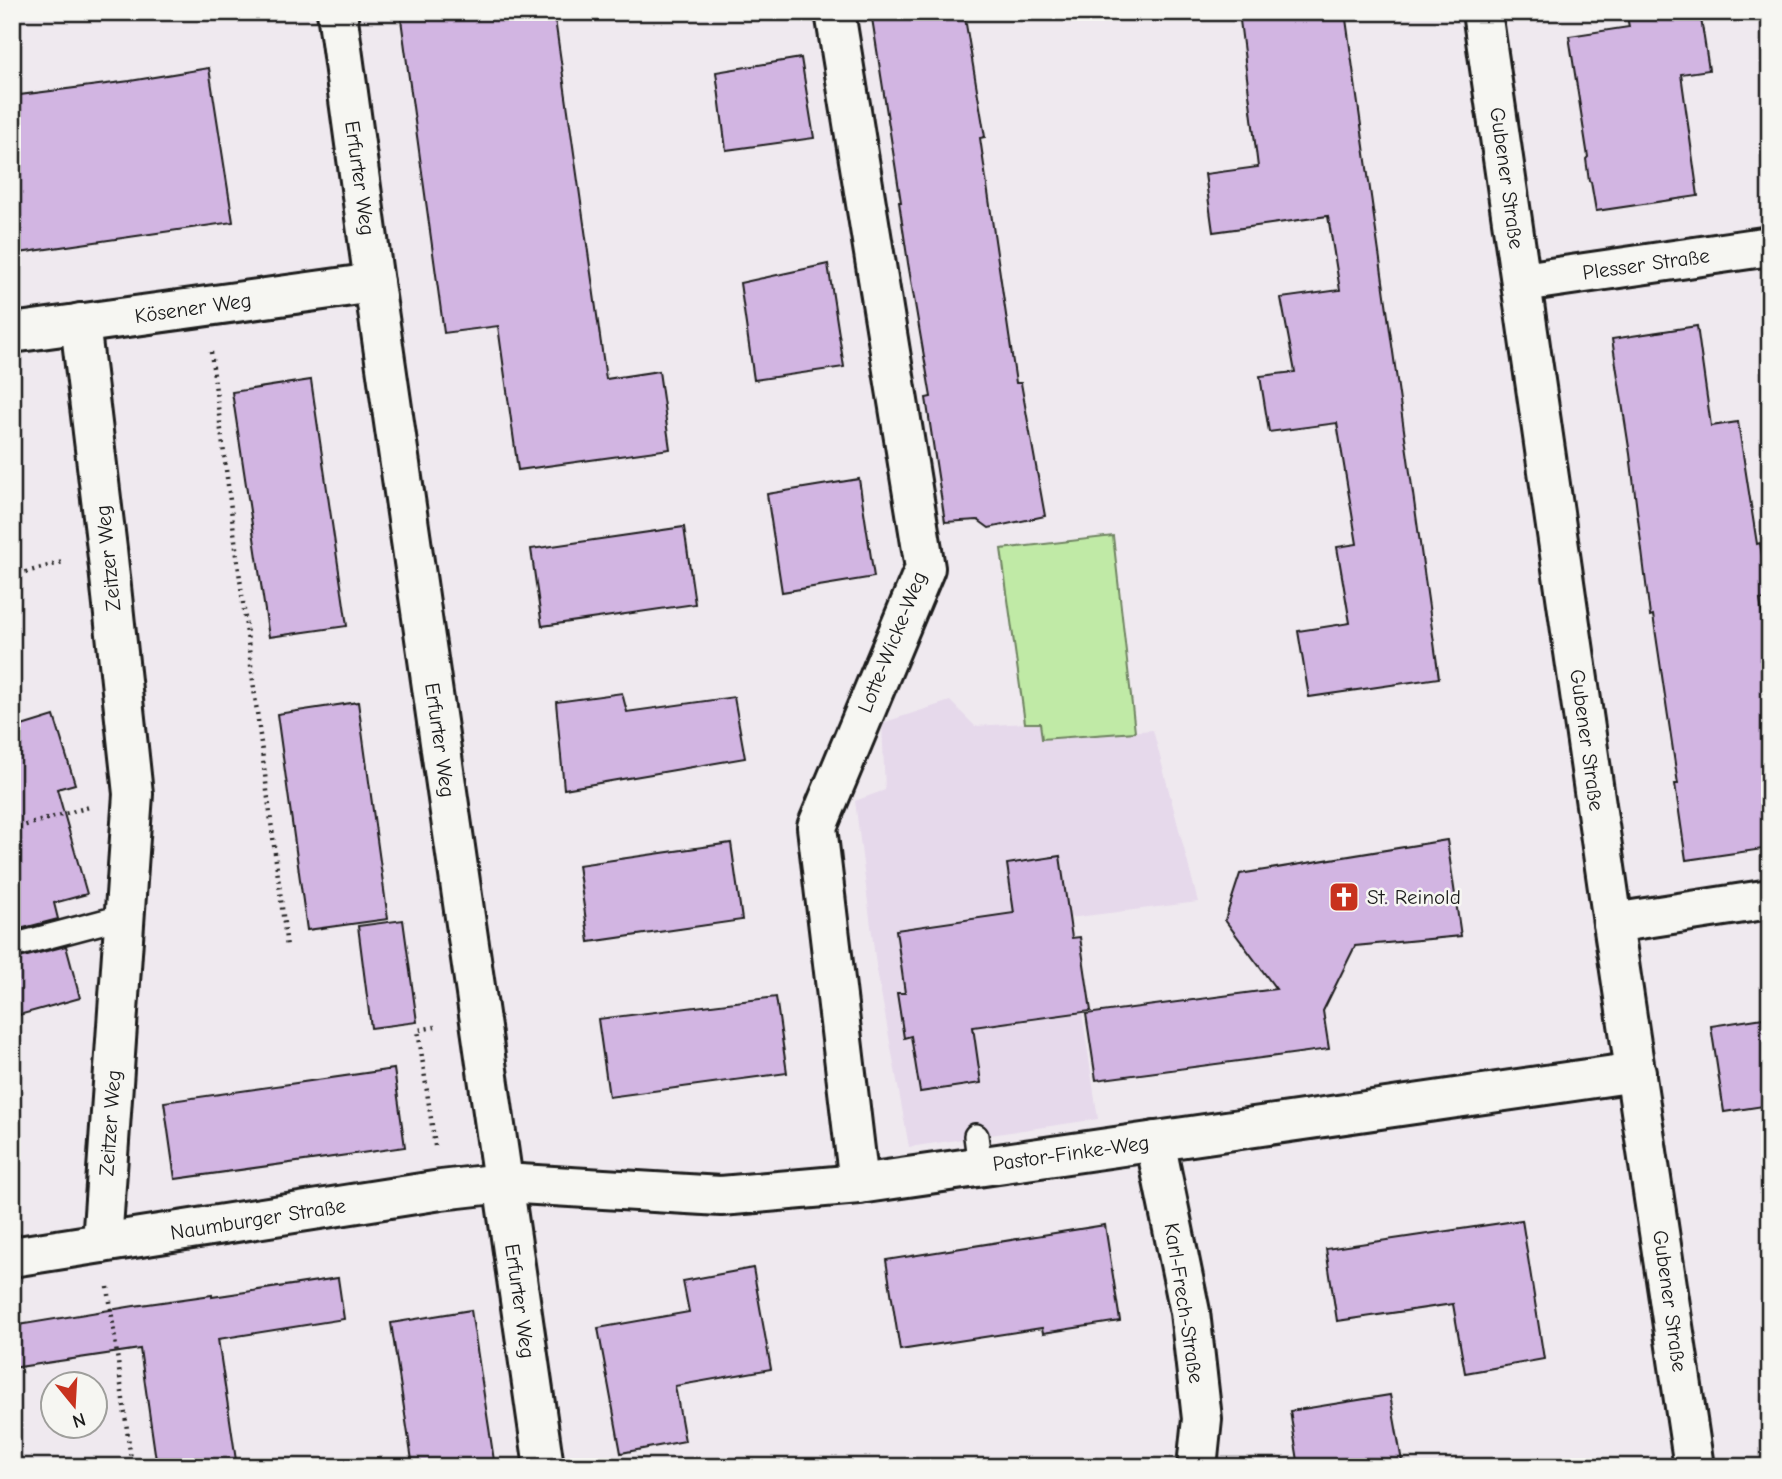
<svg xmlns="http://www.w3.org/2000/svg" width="1782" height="1479" viewBox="0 0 1782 1479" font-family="'Comic Neue',sans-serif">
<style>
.built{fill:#e6d9eb}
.green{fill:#c0eaa6;stroke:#6e8361;stroke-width:2}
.building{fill:#d2b5e2;stroke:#1c1c1c;stroke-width:2}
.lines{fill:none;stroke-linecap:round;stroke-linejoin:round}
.service-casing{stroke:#1c1c1c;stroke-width:28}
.minor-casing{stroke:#1c1c1c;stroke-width:44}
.tertiary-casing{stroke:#1c1c1c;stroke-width:44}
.path{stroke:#1c1c1c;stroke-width:4.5;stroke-dasharray:2 5;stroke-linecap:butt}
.service{stroke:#f6f6f2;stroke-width:23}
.minor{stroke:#f6f6f2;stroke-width:38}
.tertiary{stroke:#f6f6f2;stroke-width:38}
.labels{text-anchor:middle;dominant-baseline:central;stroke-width:5;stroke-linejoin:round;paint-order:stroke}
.street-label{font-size:21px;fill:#1c1c1c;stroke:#f6f6f2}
.poi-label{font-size:21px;fill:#1c1c1c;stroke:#f6f6f2;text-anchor:start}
</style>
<rect width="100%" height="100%" fill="#efe9ef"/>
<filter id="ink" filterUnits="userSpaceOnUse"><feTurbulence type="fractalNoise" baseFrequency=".0143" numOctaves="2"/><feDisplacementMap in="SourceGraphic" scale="14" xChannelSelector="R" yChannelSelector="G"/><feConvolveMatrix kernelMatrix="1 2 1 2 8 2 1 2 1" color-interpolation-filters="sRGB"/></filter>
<g filter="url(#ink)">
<!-- built -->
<path class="built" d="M950,701L975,726L1041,722L1042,739L1153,730L1198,902L1069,918L1072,937H1080L1091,1011L1083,1013V1019L1098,1119L909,1147L876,965L855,801L885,790L882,723Z"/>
<!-- green -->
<path class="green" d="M1113,536L1135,732L1042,739L1040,723H1025L1001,549Z"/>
<!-- building -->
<g class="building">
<path d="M400,12H554L606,379L659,371L670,449L518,470L498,326L444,333Z"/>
<path d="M871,12H964L985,137L980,138L1016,383H1021L1045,516L989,528L978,520L945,522L926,398L931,397L908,263L899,202H901Z"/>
<path d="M1239,12H1345L1439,678L1309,697L1298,631L1350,623L1337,547L1357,544L1337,423L1269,432L1260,376L1295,372L1281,298L1340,290L1328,216L1213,232L1205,174L1258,167Z"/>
<path d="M1652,12H1700L1709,70L1681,74L1698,196L1596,211L1591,182L1589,181L1586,159L1588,157L1569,36L1629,27L1627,16Z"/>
<path d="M801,58L814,138L726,150L716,72Z"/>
<path d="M209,68L233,222L12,254V96L130,81Z"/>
<path d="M828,264L844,367L754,380L740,283Z"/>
<path d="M1697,326L1711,426L1738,422L1757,544L1760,543L1769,599L1760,600L1770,667V848L1686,860L1675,784H1678L1653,615L1650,616L1630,454L1612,339Z"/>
<path d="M311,380L347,626L269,637L232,392Z"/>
<path d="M859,479L874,577L782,592L767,494Z"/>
<path d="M684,527L695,604L542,626L531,549Z"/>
<path d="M622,693L627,712L734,697L745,758L564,789L556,702Z"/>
<path d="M358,702L388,919L307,930L277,714Z"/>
<path d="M54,716L75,784L57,789L87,894L54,903L58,919L12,931V729Z"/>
<path d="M1447,840L1461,936L1355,946L1323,1011L1329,1049L1096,1080L1086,1014L1276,989L1225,920L1240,874Z"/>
<path d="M731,843L742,920L589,942L578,865Z"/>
<path d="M1060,856L1072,938L1080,937L1091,1011L973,1027L981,1083L920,1092L911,1036L904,1038L897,993H905L896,930L1014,913L1007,864Z"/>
<path d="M403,920L417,1022L371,1028L358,926Z"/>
<path d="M66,946L80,998L12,1017V960Z"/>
<path d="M776,997L787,1073L609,1097L598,1019Z"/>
<path d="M1770,1017V1105L1724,1112L1711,1026Z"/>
<path d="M394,1069L405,1147L175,1179L164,1102Z"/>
<path d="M1522,1220L1544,1359L1465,1373L1453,1304L1337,1321L1326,1249Z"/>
<path d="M1105,1225L1120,1321L1043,1333L1042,1328L900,1350L886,1260Z"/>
<path d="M753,1268L771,1369L675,1386L685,1441L621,1453L598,1328L689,1312L683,1281Z"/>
<path d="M338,1278L344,1319L218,1339L237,1467H157L140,1349L12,1368V1326L134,1306L212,1295V1297Z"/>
<path d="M471,1310L495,1467H413L391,1323Z"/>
<path d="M1390,1395L1403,1467H1299L1290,1411Z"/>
</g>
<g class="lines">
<!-- service casing -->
<g class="service-casing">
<g id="service">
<path d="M12,946L125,916"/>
<path d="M976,1136L980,1166"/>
</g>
</g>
<!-- minor casing -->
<g class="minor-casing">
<g id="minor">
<path d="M337,12L374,283L544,1467"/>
<path d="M835,12L925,568L817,827L859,1184"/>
<path d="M1523,282L1770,246"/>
<path d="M80,323L107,549L133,794L102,1243"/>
<path d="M12,333L374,283"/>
<path d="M1613,923L1770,899"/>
<path d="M1155,1141L1190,1312L1202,1419L1197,1467"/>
<path d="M12,1257L441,1190L503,1183L721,1196L859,1184L1636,1072"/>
</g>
</g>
<!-- tertiary casing -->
<g class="tertiary-casing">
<path id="tertiary" d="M1482,12L1613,923L1694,1467"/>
</g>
<!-- path -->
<g class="path">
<path d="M211,352L287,947"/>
<path d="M12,576L63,562"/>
<path d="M12,829L89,807"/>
<path d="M435,1146L418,1030L435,1027"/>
<path d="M108,1287L132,1467"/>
</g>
<!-- service -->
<use href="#service" class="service"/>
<!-- minor -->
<use href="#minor" class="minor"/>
<!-- tertiary -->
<use href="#tertiary" class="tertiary"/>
</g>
</g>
<!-- icons -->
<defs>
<g id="church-square" transform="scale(1.575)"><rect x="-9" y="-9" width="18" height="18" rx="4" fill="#c8321e" stroke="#f6f6f2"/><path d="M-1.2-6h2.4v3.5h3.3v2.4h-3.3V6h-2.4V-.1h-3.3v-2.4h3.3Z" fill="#fff"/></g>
</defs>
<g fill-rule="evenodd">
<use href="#church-square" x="1344" y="897"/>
</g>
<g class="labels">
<!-- street labels -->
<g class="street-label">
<text transform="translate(360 178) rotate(82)">Erfurter Weg</text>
<text transform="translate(1507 178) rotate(82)">Gubener Straße</text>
<text transform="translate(1646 264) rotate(-8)">Plesser Straße</text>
<text transform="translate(193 308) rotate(-8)">Kösener Weg</text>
<text transform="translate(108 558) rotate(-96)">Zeitzer Weg</text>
<text transform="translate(892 642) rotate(-68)">Lotte-Wicke-Weg</text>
<text transform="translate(440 740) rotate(82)">Erfurter Weg</text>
<text transform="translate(1587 740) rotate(82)">Gubener Straße</text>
<text transform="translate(110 1123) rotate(-86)">Zeitzer Weg</text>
<text transform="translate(1071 1153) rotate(-8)">Pastor-Finke-Weg</text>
<text transform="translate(258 1219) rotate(-9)">Naumburger Straße</text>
<text transform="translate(520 1301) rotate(82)">Erfurter Weg</text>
<text transform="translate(1670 1301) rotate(82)">Gubener Straße</text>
<text transform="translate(1184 1303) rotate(81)">Karl-Frech-Straße</text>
</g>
<!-- poi labels -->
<g class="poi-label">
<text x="1367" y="897">St. Reinold</text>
</g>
</g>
<!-- margin -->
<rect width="1782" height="1479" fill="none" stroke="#f6f6f2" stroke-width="42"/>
<rect x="21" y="21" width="1740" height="1437" fill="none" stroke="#1c1c1c" stroke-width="2.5" filter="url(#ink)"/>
<!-- north arrow -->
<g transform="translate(74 1405) rotate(162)"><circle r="33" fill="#f6f6f2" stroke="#9f9f9c" stroke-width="2"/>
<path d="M0-5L12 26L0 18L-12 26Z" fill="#c8321e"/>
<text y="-10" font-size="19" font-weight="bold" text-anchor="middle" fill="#1c1c1c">N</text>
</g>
</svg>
